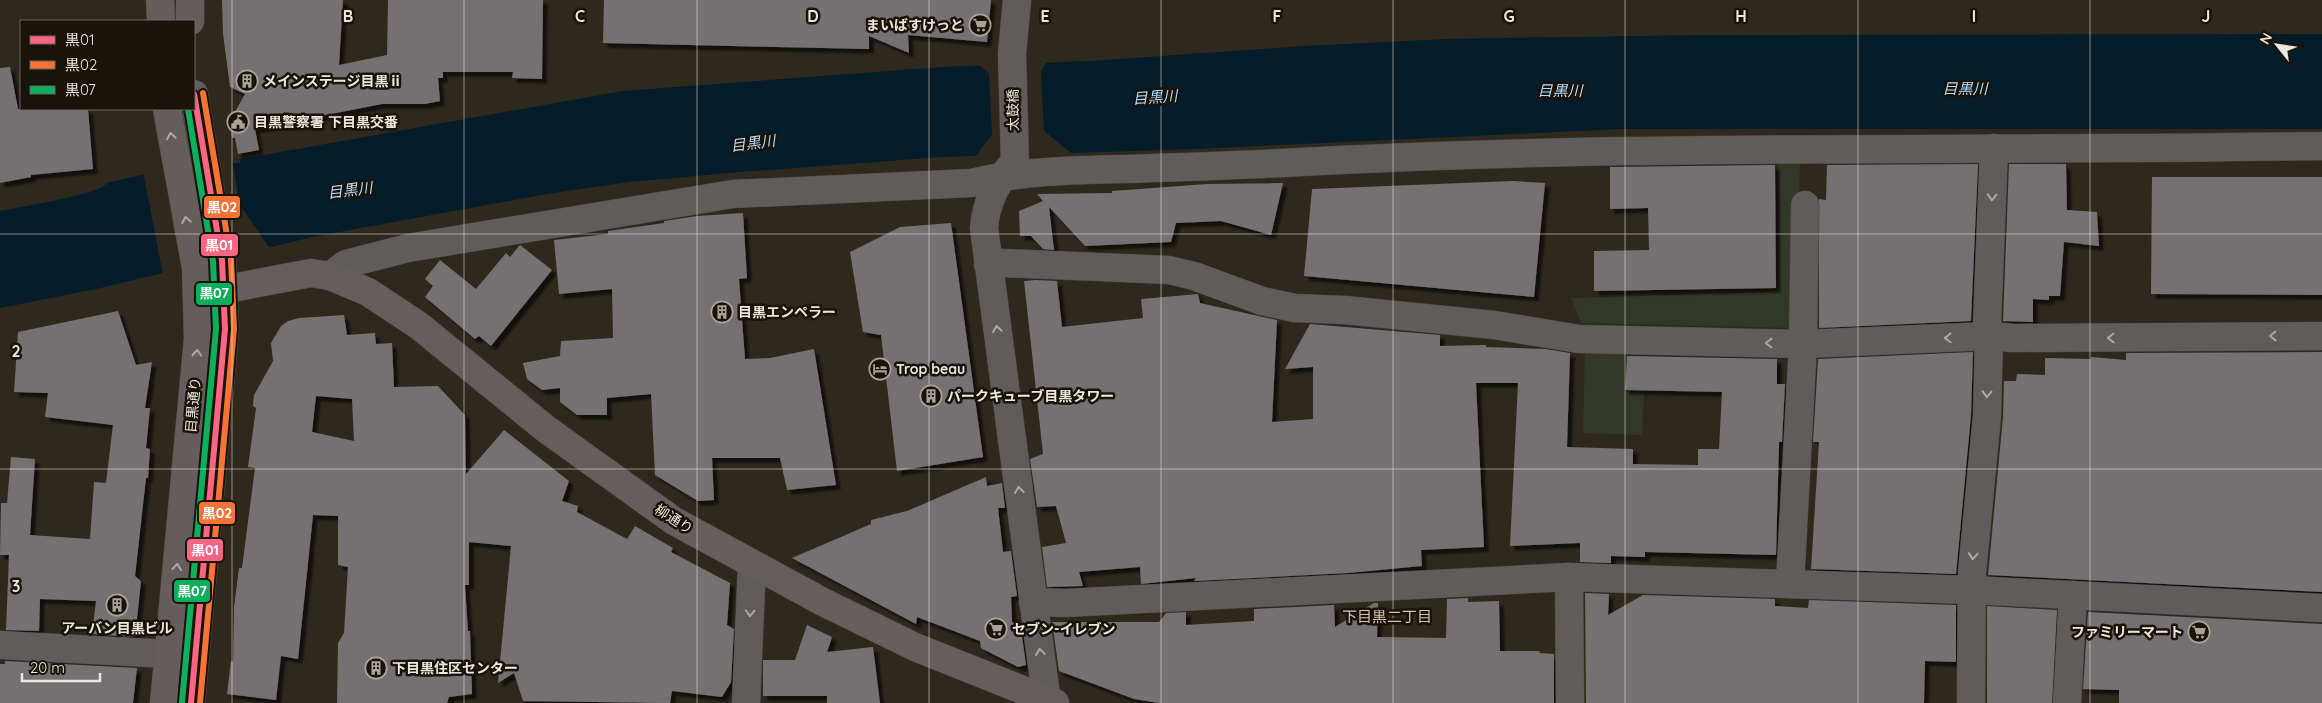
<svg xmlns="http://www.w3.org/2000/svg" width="2322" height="703" viewBox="0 0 2322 703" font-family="Quicksand,'Noto Sans JP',sans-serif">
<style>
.green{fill:#313825}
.water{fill:#051c2a}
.pier{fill:#2e281d}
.building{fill:#747172;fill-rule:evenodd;filter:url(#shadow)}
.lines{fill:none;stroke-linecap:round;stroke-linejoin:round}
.street-casing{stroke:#4b463d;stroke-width:29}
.secondary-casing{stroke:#4b463d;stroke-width:29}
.primary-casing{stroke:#4b463d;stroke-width:29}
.street{stroke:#615c5c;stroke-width:28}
.secondary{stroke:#645e5e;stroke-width:28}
.primary{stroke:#645d5b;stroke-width:28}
.bus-1-casing{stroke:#18130b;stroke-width:10}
.bus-2-casing{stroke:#18130b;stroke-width:10}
.bus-3-casing{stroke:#18130b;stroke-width:10}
.bus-1{stroke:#fa6682;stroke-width:6}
.bus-2{stroke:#f57335;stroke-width:6}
.bus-3{stroke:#0daf5c;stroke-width:6}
.oneway{stroke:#afa8a1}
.oneway2{stroke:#aea8a2}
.grid{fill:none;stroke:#ede6db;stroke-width:1;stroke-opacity:0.55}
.labels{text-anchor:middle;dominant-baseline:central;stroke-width:5;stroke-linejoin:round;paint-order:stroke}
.poi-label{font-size:14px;font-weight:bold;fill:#ede6db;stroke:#18130b;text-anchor:start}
.street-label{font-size:14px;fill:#ede6db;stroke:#18130b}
.water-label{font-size:15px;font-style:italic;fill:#b2ddfa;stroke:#18130b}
.neighbourhood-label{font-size:15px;fill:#d1c3ad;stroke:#18130b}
.grid-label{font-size:16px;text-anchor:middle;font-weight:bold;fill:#ede6db;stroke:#18130b;stroke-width:5;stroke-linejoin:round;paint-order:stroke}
.line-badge{stroke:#18130b;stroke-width:2}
.badge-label{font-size:14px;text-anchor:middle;font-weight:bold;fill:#fff}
</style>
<defs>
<filter id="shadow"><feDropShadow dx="4.5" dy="4.5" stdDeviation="1" flood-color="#0009"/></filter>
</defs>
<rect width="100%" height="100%" fill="#2e281d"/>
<!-- green -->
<g class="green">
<path d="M1778,161L1800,162L1796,328L1581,323L1571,298L1774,292L1779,283Z"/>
<path d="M1585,347L1625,348L1624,392L1644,393L1642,435L1583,433Z"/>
</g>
<!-- water -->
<path class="water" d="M2322,34V129H1619L1195,149L941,157L741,172L628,182L547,194L312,237L96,289L0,308V211C19,207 99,195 107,183L192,163H240L241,159L623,91L943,67L1091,61L1304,46L1446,39L1704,35Z"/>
<!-- pier -->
<g class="pier">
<path d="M1047,61L1041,72L1044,131L1074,155L974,158L992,135L989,74L978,63Z"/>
<path d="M232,160L240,205L271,250L163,275L143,172L191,161Z"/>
</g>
<!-- building -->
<g class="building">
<path d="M222,0H343L339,65L387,55L388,0H543L542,79L512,78L513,72H443V78H438L440,101L425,104H382L255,129L259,150L238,154L235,138H232L230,121L245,94L230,87L223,34Z"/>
<path d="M604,0H991L987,42L908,35L909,53L869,36V49L603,43Z"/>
<path d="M10,67L18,109H88L93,169L31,175V177L0,183V68Z"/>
<path d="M1978,164L1971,321L1819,328V199L1826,200L1827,165Z"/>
<path d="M2009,164H2066L2067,210L2097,212L2099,246L2064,242L2060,296H2049V300L2033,299V322L2003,321Z"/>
<path d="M1775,165L1776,288L1594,291V251L1649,250L1648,208L1610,209V167Z"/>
<path d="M2152,177H2322V295L2151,294Z"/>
<path d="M1513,181L1545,183L1534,297L1304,276L1312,189Z"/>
<path d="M1283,183L1271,235L1221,221L1176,223L1171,242L1085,246L1049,207L1054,250L1043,249L1031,236H1020L1019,211L1043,201L1037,194L1112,193V191L1207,184Z"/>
<path d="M743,213L747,278L739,279L745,359L770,358L814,349L836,485L787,490L780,458H712L714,500L698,501L655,475L651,394L607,398V415H577L560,402V388L542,390L527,379L523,363L560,356L561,341L613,338L612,289L559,294L554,240L608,234V231L664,223V221L697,216Z"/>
<path d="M951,223L983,457L897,471L881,335L863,332L850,252L900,227Z"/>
<path d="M520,245L552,270L491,346L479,336L475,339L425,297L433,286L425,279L440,260L476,289L506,253L510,257Z"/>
<path d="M1036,280L1057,281L1062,327L1143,318L1141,299L1198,294L1200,303L1277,320L1272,422L1313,419V367L1285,369L1310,324L1440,335V346L1486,345V347L1545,349L1570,353L1567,447L1633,449V464L1698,465V449H1719L1722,392L1625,390L1627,356L1777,359V384H1785L1782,442H1779L1776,555L1645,552V557L1611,556V563L1580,562V543L1510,546L1518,383H1476L1484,547L1421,550L1422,566L1348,573L1194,581L1196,578L1141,584L1140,567L1079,572L1083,586L1047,587L1042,547L1066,543L1056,506L1037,507L1030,459L1043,454L1024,281Z"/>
<path d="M118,311L136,365L152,362L145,408H150L146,448L150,449L148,478H146L135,576L141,581L135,637L92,634L96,601L40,599L39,631L6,630L9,555H0L1,503H7L11,457L35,459L30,535L90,539L94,482L106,483L113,425L45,417L48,393L14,392L18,332Z"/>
<path d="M344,315L347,335L375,333L376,344L392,343L394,387L438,386L465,415L466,474L504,430L569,481L562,501L578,506L577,512L627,539L635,526L673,548L671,552L730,583L727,625L734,629L731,682L722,697L672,691L670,703L523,701L514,673L498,683L511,546L469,542V585H465L468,631H470L472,694L449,697L447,703H337L338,643L344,633L348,567L338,565V516L313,515L298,659L281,656L276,700L227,694L231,661L233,662L234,607L239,568H242L255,468L248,467L256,408L253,406L254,395L273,361L271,343L281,326L288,321L299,318ZM316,396L352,399L354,441L312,432Z"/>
<path d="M1973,352L1971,415L1956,574L1811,569L1819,442H1813L1818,359Z"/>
<path d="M2322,352V592L1988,575L2003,417L2004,381H2016L2017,374L2045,375V358L2091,359V357L2126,360V353Z"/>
<path d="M986,477L987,486L1002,483L1005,508H998L1003,552L1011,551L1017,596L1011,597L1012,622H1020L1026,665L1018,667L981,648L980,641L917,617L916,624L792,558L871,524V520L907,511Z"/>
<path d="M1585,593L1609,594L1608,615L1643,595L1775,599V606L1808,608L1809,600L1956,605V662L1925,661L1924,703H1586Z"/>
<path d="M1468,598V602L1499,601L1500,651H1539L1540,653L1554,654V703H1159L1134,699L1059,671L1052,622H1159L1166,613L1186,612V625L1254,621V609L1334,605L1335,627L1374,603H1378L1377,637L1446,638L1447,599Z"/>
<path d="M1987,606L2057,610L2052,703H1987Z"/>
<path d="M2088,612L2322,624V703H2119V690L2083,689Z"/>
<path d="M807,625L832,637L827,652L873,647L880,703H827V696H763V660H795Z"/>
<path d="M5,661L137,668L133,703H0V664H5Z"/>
</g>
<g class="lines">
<!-- street casing -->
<g class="street-casing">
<g id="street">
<path d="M1017,0L1012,54L1015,162C997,180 986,203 984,228L1047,703"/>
<path d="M988,264L1002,263L1169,270L1194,276L1262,301L1295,308L1345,310L1494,325L1579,339L1803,344L1989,336L2013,338L2322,336"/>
<path d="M330,276L346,264L408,248L733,194L971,183C1022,171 1074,170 1126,169C1178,167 1230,166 1283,163C1629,143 1976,152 2322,146"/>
<path d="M1569,577L1570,703"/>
<path d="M1790,584L1803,344L1805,205"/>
<path d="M1033,602L1066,603L1569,577L1972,590L2322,608"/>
<path d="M0,645L169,654"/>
<path d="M746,703L752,564"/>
<path d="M1971,703L1972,573L1987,416L1989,336L1987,324L1994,148"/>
<path d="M2067,703L2073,595"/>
</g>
</g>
<!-- secondary casing -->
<g class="secondary-casing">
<path id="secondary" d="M200,294L311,273L330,276L368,292L418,325L546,429L674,521L823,602L915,647L1055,703"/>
</g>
<!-- primary casing -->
<g class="primary-casing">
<g id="primary">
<path d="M160,0L161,21"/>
<path d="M190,0V21"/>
<path d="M164,703L198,338L196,268L167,109"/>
<path d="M191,703L225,329L222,260L194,94"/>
</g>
</g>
<!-- street -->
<use href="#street" class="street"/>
<!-- secondary -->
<use href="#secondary" class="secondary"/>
<!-- primary -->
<use href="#primary" class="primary"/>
<!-- bus-1 casing -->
<g class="bus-1-casing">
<path id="bus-1" d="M191,703L225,329L222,260L194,94"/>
</g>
<!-- bus-2 casing -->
<g class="bus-2-casing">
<path id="bus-2" d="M200,703L234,329L231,259L203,93"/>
</g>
<!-- bus-3 casing -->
<g class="bus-3-casing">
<path id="bus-3" d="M182,702L216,329L213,261L188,109"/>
</g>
<!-- bus-1 -->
<use href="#bus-1" class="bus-1"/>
<!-- bus-2 -->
<use href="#bus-2" class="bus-2"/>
<!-- bus-3 -->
<use href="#bus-3" class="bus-3"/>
</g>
<!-- one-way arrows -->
<defs><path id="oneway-chevron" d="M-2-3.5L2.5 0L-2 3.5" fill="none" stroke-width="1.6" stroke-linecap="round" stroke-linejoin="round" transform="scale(1.25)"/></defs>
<g class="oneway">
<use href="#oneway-chevron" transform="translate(171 136) rotate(-100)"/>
<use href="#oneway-chevron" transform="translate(186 220) rotate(-101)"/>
<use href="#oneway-chevron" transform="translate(197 353) rotate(-87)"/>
<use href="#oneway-chevron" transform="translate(177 567) rotate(-84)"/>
</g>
<g class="oneway2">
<use href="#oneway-chevron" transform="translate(1992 197) rotate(92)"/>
<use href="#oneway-chevron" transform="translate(997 329) rotate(-99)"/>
<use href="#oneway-chevron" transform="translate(2273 336) rotate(179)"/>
<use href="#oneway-chevron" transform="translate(1948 338) rotate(178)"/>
<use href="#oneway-chevron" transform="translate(2111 338) rotate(179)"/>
<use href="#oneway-chevron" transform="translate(1769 343) rotate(-179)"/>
<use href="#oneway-chevron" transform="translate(1987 394) rotate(92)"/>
<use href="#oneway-chevron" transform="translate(1019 490) rotate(-97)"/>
<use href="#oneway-chevron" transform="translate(1973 556) rotate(95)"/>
<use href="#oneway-chevron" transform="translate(750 613) rotate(93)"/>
<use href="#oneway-chevron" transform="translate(1040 652) rotate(-98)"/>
</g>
<!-- grid -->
<path class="grid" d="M232,0V703M464,0V703M697,0V703M929,0V703M1161,0V703M1393,0V703M1625,0V703M1858,0V703M2090,0V703M0,234H2322M0,469H2322"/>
<!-- icons -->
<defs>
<g id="supermarket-ring" transform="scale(1.125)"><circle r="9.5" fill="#18130b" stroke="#aaa498" stroke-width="1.5"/><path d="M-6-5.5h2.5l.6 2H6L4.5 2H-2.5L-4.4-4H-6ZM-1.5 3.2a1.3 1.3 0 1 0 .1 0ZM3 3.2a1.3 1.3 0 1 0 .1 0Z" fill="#aaa498"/></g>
<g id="building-ring" transform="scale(1.125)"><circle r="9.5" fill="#18130b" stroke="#aaa498" stroke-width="1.5"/><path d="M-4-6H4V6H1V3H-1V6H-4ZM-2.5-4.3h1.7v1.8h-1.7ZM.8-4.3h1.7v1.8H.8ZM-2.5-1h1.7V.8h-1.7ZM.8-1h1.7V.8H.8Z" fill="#aaa498"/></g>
<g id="civic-ring" transform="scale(1.125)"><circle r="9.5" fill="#18130b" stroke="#aaa498" stroke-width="1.5"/><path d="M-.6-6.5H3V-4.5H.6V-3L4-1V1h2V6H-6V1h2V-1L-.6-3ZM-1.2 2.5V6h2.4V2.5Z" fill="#aaa498"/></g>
<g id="hotel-ring" transform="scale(1.125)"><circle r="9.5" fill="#18130b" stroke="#aaa498" stroke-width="1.5"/><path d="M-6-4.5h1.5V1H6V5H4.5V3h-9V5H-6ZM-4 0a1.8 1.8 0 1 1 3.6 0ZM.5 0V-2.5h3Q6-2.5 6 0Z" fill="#aaa498"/></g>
</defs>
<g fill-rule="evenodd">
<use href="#supermarket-ring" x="980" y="25"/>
<use href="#building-ring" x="247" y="81"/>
<use href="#civic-ring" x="238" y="122"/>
<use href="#building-ring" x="722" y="312"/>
<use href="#hotel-ring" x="880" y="369"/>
<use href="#building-ring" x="931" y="396"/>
<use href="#building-ring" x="117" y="605"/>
<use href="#supermarket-ring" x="996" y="629"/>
<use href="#supermarket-ring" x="2199" y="632"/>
<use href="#building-ring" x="376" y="668"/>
</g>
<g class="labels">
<!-- poi labels -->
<g class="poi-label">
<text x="964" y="25" text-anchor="end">まいばすけっと</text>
<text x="263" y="81">メインステージ目黒ⅱ</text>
<text x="254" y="122">目黒警察署 下目黒交番</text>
<text x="738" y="312">目黒エンペラー</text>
<text x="896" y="369">Trop beau</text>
<text x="947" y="396">パークキューブ目黒タワー</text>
<text x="117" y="628" text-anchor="middle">アーバン目黒ビル</text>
<text x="1012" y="629">セブン-イレブン</text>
<text x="2183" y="632" text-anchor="end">ファミリーマート</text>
<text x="392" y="668">下目黒住区センター</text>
</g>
<!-- street labels -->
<g class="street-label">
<text transform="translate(1013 110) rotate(-91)">太鼓橋</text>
<text transform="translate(193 405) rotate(-85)">目黒通り</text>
<text transform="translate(674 519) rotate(32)">柳通り</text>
</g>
<!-- water labels -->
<g class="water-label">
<text x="1965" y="88">目黒川</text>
<text x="1560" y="90">目黒川</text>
<text transform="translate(1155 97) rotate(-4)">目黒川</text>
<text transform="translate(753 143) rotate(-7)">目黒川</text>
<text transform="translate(350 190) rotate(-7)">目黒川</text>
</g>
<!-- neighbourhood labels -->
<g class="neighbourhood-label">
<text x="1387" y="616">下目黒二丁目</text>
</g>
</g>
<g class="grid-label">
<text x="348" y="22">B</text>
<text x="580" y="22">C</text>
<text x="813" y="22">D</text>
<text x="1045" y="22">E</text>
<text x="1277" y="22">F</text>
<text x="1509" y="22">G</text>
<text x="1741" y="22">H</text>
<text x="1974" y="22">I</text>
<text x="2206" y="22">J</text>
<text x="16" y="357">2</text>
<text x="16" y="592">3</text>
</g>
<g class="line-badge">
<rect x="203" y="195" width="38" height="24" rx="5" fill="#f57335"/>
<rect x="200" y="233" width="39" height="24" rx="5" fill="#fa6682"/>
<rect x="195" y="282" width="38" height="24" rx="5" fill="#0daf5c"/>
<rect x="198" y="501" width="38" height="24" rx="5" fill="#f57335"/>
<rect x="186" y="538" width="38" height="24" rx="5" fill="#fa6682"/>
<rect x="173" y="579" width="38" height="24" rx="5" fill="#0daf5c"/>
</g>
<g class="badge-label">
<text x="222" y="212">黒02</text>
<text x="219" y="250">黒01</text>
<text x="214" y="298">黒07</text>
<text x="217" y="518">黒02</text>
<text x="205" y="555">黒01</text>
<text x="192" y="596">黒07</text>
</g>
<!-- legend -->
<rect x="20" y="20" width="175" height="90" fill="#18130b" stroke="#6d675e"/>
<rect x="30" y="36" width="25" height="8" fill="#fa6682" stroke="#6d675e"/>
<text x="65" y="45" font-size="15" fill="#ede6db">黒01</text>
<rect x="30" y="61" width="25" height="8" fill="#f57335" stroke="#6d675e"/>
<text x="65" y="70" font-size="15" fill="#ede6db">黒02</text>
<rect x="30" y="86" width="25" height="8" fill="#0daf5c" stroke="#6d675e"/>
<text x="65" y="95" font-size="15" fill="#ede6db">黒07</text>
<!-- north arrow -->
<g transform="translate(2277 45) rotate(300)" stroke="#18130b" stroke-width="4" paint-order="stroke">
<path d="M0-4L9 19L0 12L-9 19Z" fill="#ede6db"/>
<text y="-8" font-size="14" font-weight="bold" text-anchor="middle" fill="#ede6db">N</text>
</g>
<!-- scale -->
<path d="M22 673v8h78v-8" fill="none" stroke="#ede6db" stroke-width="2.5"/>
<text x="30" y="673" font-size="15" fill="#ede6db" stroke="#18130b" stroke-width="4" paint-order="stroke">20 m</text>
</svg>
